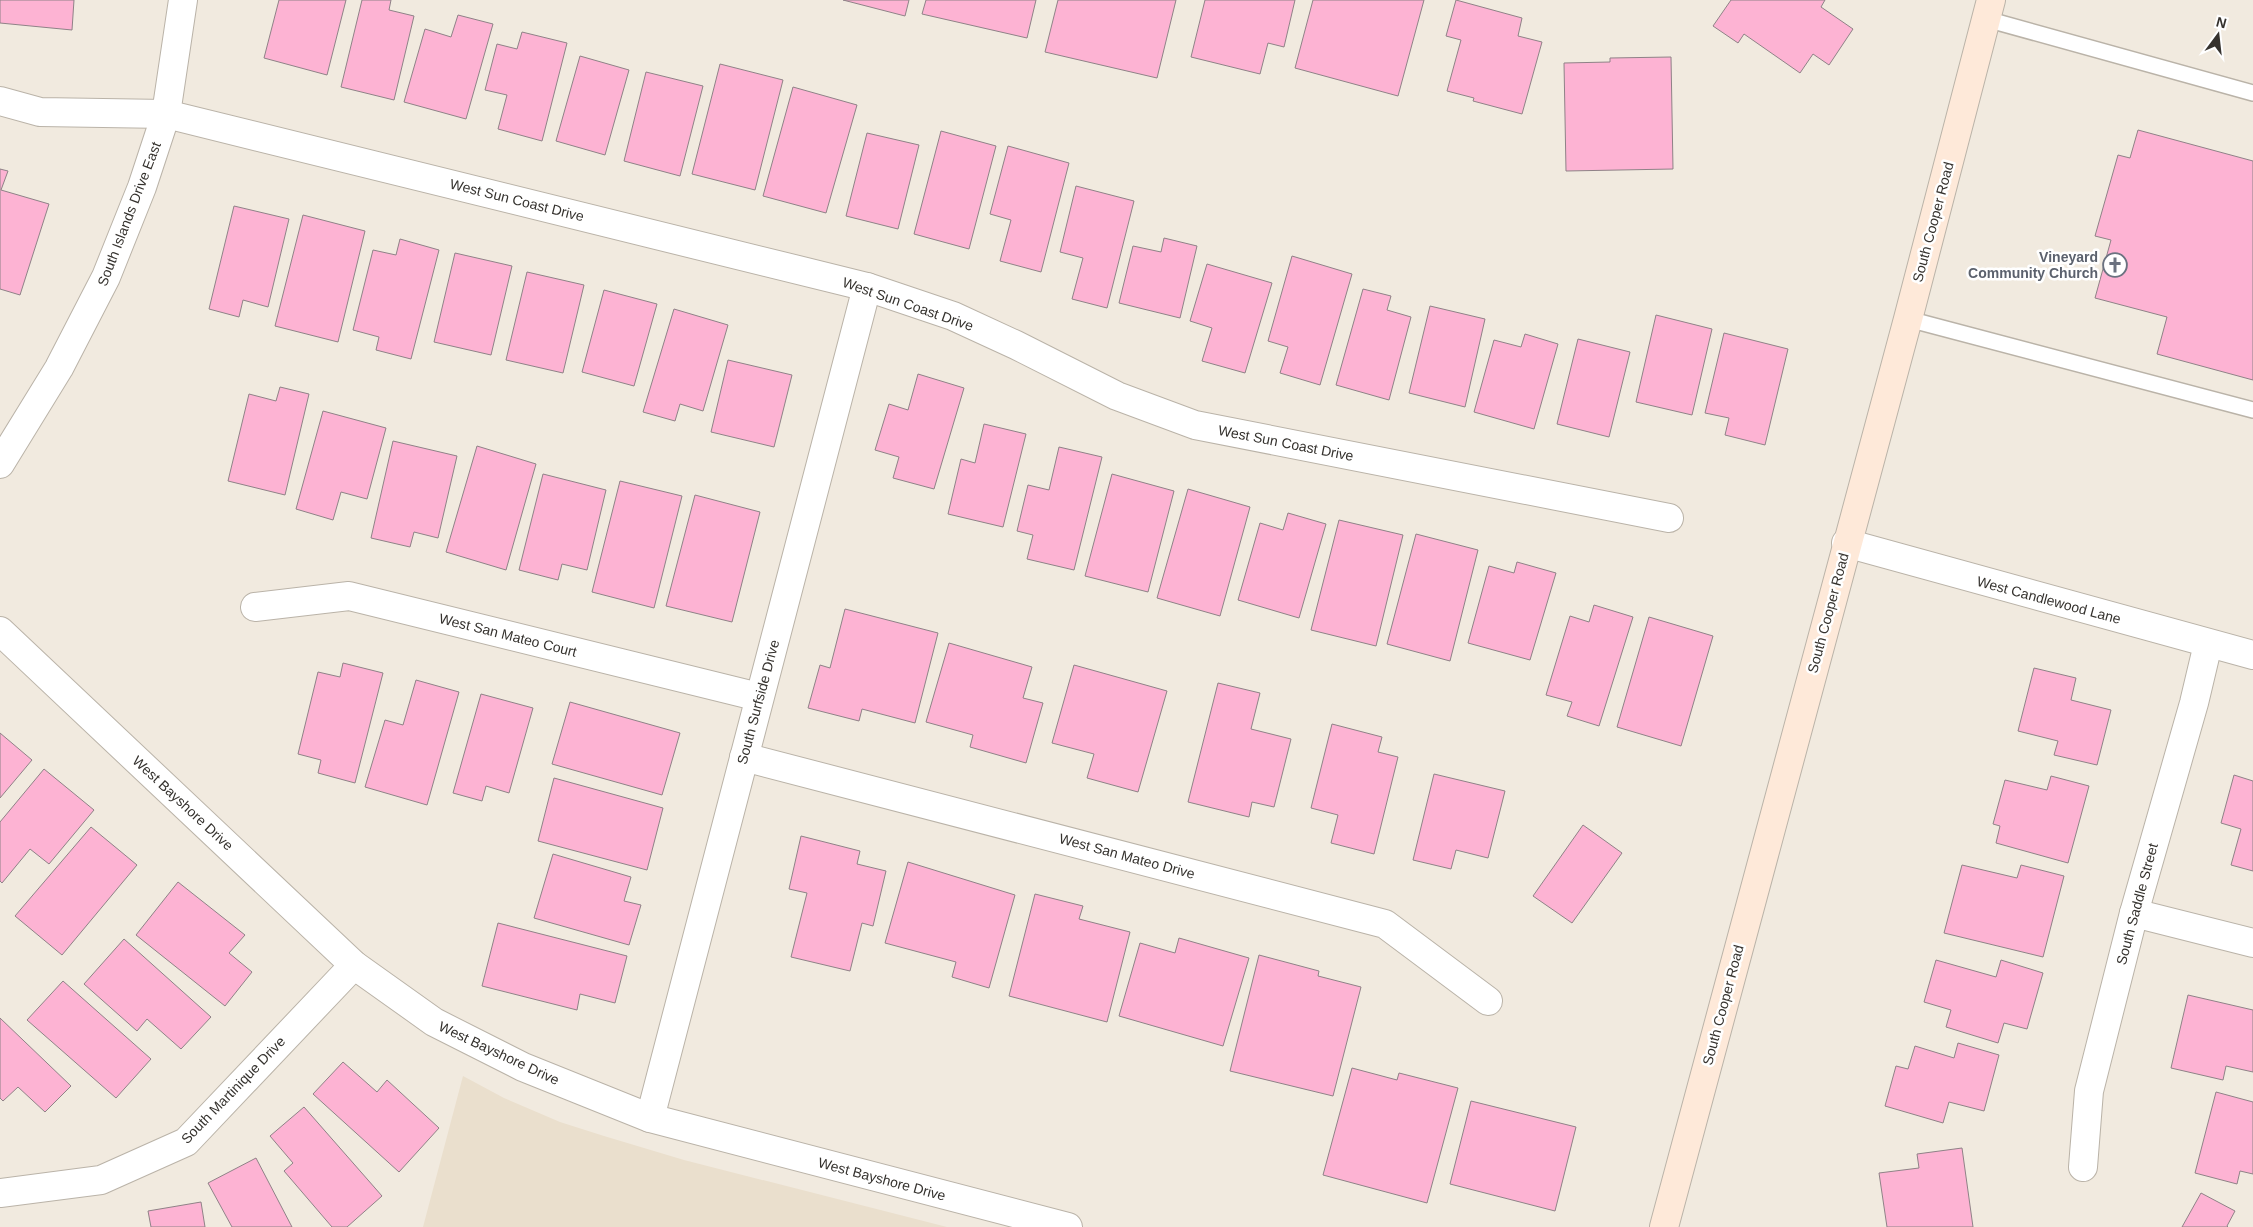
<svg xmlns="http://www.w3.org/2000/svg" width="2253" height="1227" viewBox="0 0 2253 1227" font-family="Helvetica,sans-serif">
<style>
.built{fill:#eadfcd}
.building{fill:#fdb3d3;stroke:#8f8287}
.lines{fill:none;stroke-linecap:round;stroke-linejoin:round}
.service-casing{stroke:#bab3a8;stroke-width:18}
.minor-casing{stroke:#bab3a8;stroke-width:30}
.tertiary-casing{stroke:#bab3a8;stroke-width:30}
.secondary-casing{stroke:#bab3a8;stroke-width:30}
.service{stroke:#fff;stroke-width:15}
.minor{stroke:#fff;stroke-width:28}
.tertiary{stroke:#fff;stroke-width:28}
.secondary{stroke:#fee9d9;stroke-width:28}
.labels{text-anchor:middle;dominant-baseline:central;stroke-width:5;stroke-linejoin:round;paint-order:stroke}
.street-label{font-size:14px;fill:#35322e;stroke:#fff}
.worship-label{font-size:14px;font-weight:bold;fill:#5b616d;stroke:#fff;text-anchor:end}
</style>
<rect width="100%" height="100%" fill="#f1eadf"/>
<!-- built -->
<path class="built" d="M463,1076L504,1098L560,1122L604,1136L684,1160L947,1227H423Z"/>
<!-- building -->
<g class="building">
<path d="M0,0H74L72,30L0,23Z"/>
<path d="M279,0H346L327,75L264,58Z"/>
<path d="M362,0H391L389,10L414,16L394,100L341,87Z"/>
<path d="M843,0H909L905,16Z"/>
<path d="M926,0H1036L1027,38L922,14Z"/>
<path d="M1058,0H1176L1157,78L1045,52Z"/>
<path d="M1205,0H1295L1284,47L1268,43L1260,74L1191,57Z"/>
<path d="M1313,0H1424L1398,96L1295,68Z"/>
<path d="M1456,0L1522,18L1518,36L1542,42L1522,114L1473,101L1474,98L1447,91L1461,40L1446,36Z"/>
<path d="M1731,0H1825L1821,7L1853,29L1829,65L1813,54L1800,73L1744,34L1738,43L1713,26Z"/>
<path d="M458,15L493,24L466,119L404,102L425,29L451,37Z"/>
<path d="M522,32L567,43L542,141L498,129L507,95L485,90L497,44L517,49Z"/>
<path d="M580,56L629,70L605,155L556,141Z"/>
<path d="M1671,57L1673,169L1566,171L1564,63L1610,62V58Z"/>
<path d="M720,64L783,80L755,190L692,174Z"/>
<path d="M646,72L703,86L680,176L624,161Z"/>
<path d="M793,87L857,105L826,213L763,196Z"/>
<path d="M2138,130L2253,161V380L2157,354L2167,317L2095,298L2111,240L2095,236L2118,155L2130,158Z"/>
<path d="M941,131L996,146L969,249L914,234Z"/>
<path d="M867,133L919,145L898,229L846,216Z"/>
<path d="M1008,146L1069,163L1041,272L1000,261L1011,220L990,214Z"/>
<path d="M0,169L8,171L1,190L49,204L20,295L0,289Z"/>
<path d="M1076,186L1134,201L1107,308L1072,299L1083,258L1060,252Z"/>
<path d="M234,206L289,219L268,307L243,300L239,317L209,309Z"/>
<path d="M303,215L365,231L338,342L275,326Z"/>
<path d="M1164,238L1197,246L1180,318L1119,303L1133,246L1161,252Z"/>
<path d="M400,239L439,250L411,359L376,350L379,337L353,330L373,250L396,255Z"/>
<path d="M455,253L512,266L491,355L434,342Z"/>
<path d="M1292,256L1352,274L1320,385L1280,373L1288,347L1268,341Z"/>
<path d="M1207,264L1272,283L1245,373L1202,361L1212,328L1190,321Z"/>
<path d="M527,272L584,285L563,373L506,360Z"/>
<path d="M1363,289L1391,296L1387,310L1411,317L1389,400L1336,385Z"/>
<path d="M604,290L657,304L634,386L582,372Z"/>
<path d="M1430,306L1485,319L1465,407L1409,393Z"/>
<path d="M674,309L728,325L703,411L680,404L675,421L643,412Z"/>
<path d="M1656,315L1712,329L1692,415L1636,402Z"/>
<path d="M1724,333L1788,349L1765,445L1725,435L1729,418L1705,413Z"/>
<path d="M1525,334L1558,344L1534,429L1474,412L1494,340L1521,347Z"/>
<path d="M1578,339L1630,352L1609,437L1557,424Z"/>
<path d="M728,360L792,375L774,447L711,432Z"/>
<path d="M918,374L964,388L934,489L893,478L899,457L875,450L889,404L908,410Z"/>
<path d="M280,387L309,394L285,495L228,481L249,394L276,401Z"/>
<path d="M323,411L386,428L367,499L341,492L333,520L296,509Z"/>
<path d="M984,424L1026,434L1003,527L948,514L961,459L975,463Z"/>
<path d="M393,441L457,456L438,538L414,532L410,547L371,538Z"/>
<path d="M477,446L536,464L506,570L446,552Z"/>
<path d="M1059,447L1102,457L1074,570L1027,559L1033,535L1017,531L1028,485L1049,490Z"/>
<path d="M543,474L606,490L587,570L562,564L558,580L519,570Z"/>
<path d="M1112,474L1174,491L1148,592L1085,576Z"/>
<path d="M620,481L682,496L654,608L592,592Z"/>
<path d="M1188,489L1250,507L1220,616L1157,598Z"/>
<path d="M695,495L760,512L732,622L666,606Z"/>
<path d="M1288,513L1326,524L1299,618L1238,600L1260,523L1283,530Z"/>
<path d="M1339,520L1403,535L1376,646L1311,630Z"/>
<path d="M1416,534L1478,550L1450,661L1387,644Z"/>
<path d="M1517,562L1556,573L1530,660L1468,643L1489,566L1514,573Z"/>
<path d="M1594,605L1633,617L1599,726L1567,716L1572,702L1546,695L1570,616L1589,622Z"/>
<path d="M845,609L938,633L915,723L862,709L859,721L808,708L820,665L830,668Z"/>
<path d="M1649,617L1713,636L1681,746L1617,727Z"/>
<path d="M949,643L1032,667L1023,698L1043,703L1026,763L970,747L973,735L926,722Z"/>
<path d="M343,663L383,673L355,783L318,773L321,760L298,754L318,672L340,677Z"/>
<path d="M1074,665L1167,691L1138,792L1087,778L1094,754L1052,743Z"/>
<path d="M2034,668L2076,678L2071,700L2111,710L2097,765L2054,755L2058,741L2018,731Z"/>
<path d="M416,680L459,692L427,805L365,787L385,720L403,725Z"/>
<path d="M1218,683L1260,693L1251,729L1291,739L1274,807L1252,802L1249,817L1188,802Z"/>
<path d="M481,694L533,708L509,793L486,786L482,801L453,793Z"/>
<path d="M570,702L680,733L662,795L552,764Z"/>
<path d="M1332,724L1382,737L1378,752L1398,757L1374,854L1331,843L1338,815L1311,808Z"/>
<path d="M0,733L32,760L0,798Z"/>
<path d="M44,769L94,810L49,864L30,849L2,883L0,881V822Z"/>
<path d="M1434,774L1505,791L1488,858L1456,850L1451,869L1413,860Z"/>
<path d="M2234,775L2253,781V871L2231,865L2241,829L2221,823Z"/>
<path d="M2051,776L2089,786L2068,863L1996,843L2000,826L1993,824L2005,780L2047,790Z"/>
<path d="M554,778L663,808L647,870L538,841Z"/>
<path d="M1583,825L1622,853L1572,923L1533,896Z"/>
<path d="M91,827L137,865L62,955L15,916Z"/>
<path d="M801,836L860,851L857,864L886,871L873,926L862,923L850,971L791,957L807,893L789,889Z"/>
<path d="M553,854L631,877L624,901L641,905L629,945L534,918Z"/>
<path d="M908,862L1015,895L989,988L952,977L956,962L885,943Z"/>
<path d="M1962,865L2017,878L2021,865L2064,876L2043,957L1944,933Z"/>
<path d="M178,882L245,935L229,953L252,972L225,1006L136,935Z"/>
<path d="M1035,894L1083,906L1079,919L1130,932L1107,1022L1009,996Z"/>
<path d="M498,923L627,956L615,1003L580,994L577,1010L482,986Z"/>
<path d="M1179,938L1249,958L1223,1046L1119,1016L1140,943L1175,953Z"/>
<path d="M124,939L211,1017L181,1049L147,1019L137,1031L84,984Z"/>
<path d="M1259,955L1319,971L1318,976L1361,987L1333,1096L1230,1071Z"/>
<path d="M1936,960L1996,977L2001,960L2043,973L2027,1029L2004,1023L1998,1043L1946,1027L1951,1010L1924,1002Z"/>
<path d="M63,981L151,1059L116,1098L27,1020Z"/>
<path d="M2188,995L2253,1010V1072L2226,1066L2223,1080L2171,1068Z"/>
<path d="M0,1018L71,1086L45,1112L18,1087L3,1101L0,1098Z"/>
<path d="M1958,1043L1999,1055L1984,1111L1949,1102L1943,1123L1885,1106L1896,1066L1908,1069L1915,1046L1954,1058Z"/>
<path d="M343,1062L377,1092L387,1080L439,1128L399,1172L313,1094Z"/>
<path d="M1352,1068L1397,1080L1399,1073L1458,1088L1427,1203L1323,1175Z"/>
<path d="M2216,1092L2253,1102V1174L2240,1171L2237,1184L2195,1173Z"/>
<path d="M1471,1101L1576,1127L1555,1211L1450,1184Z"/>
<path d="M304,1107L382,1196L347,1227H332L284,1171L293,1163L270,1136Z"/>
<path d="M1962,1148L1973,1227H1887L1879,1173L1919,1168L1917,1154Z"/>
<path d="M256,1158L292,1227H232L208,1183Z"/>
<path d="M2201,1193L2235,1211L2227,1226L2228,1227H2182Z"/>
<path d="M201,1202L205,1227H151L148,1211Z"/>
</g>
<g class="lines">
<!-- service casing -->
<g class="service-casing">
<g id="service">
<path d="M1986,19L2253,93"/>
<path d="M1908,319L2253,410"/>
</g>
</g>
<!-- minor casing -->
<g class="minor-casing">
<g id="minor">
<path d="M0,101L40,112L166,114L867,287L953,316L1016,345L1117,396L1195,425L1669,518"/>
<path d="M255,607L349,596L759,697"/>
<path d="M744,757L1385,924L1488,1001"/>
<path d="M2134,913L2253,943"/>
<path d="M650,1118L867,287"/>
<path d="M2083,1167L2089,1091L2134,913L2194,703L2208,644"/>
<path d="M0,1193L101,1180L186,1142L354,965"/>
</g>
</g>
<!-- tertiary casing -->
<g class="tertiary-casing">
<g id="tertiary">
<path d="M0,464L59,368L106,277L142,187L166,114L183,0"/>
<path d="M1846,543L2253,655"/>
<path d="M0,631L354,965L434,1022L523,1067L650,1118L1068,1227"/>
</g>
</g>
<!-- secondary casing -->
<g class="secondary-casing">
<path id="secondary" d="M1664,1227L1908,319L1991,0"/>
</g>
<!-- service -->
<use href="#service" class="service"/>
<!-- minor -->
<use href="#minor" class="minor"/>
<!-- tertiary -->
<use href="#tertiary" class="tertiary"/>
<!-- secondary -->
<use href="#secondary" class="secondary"/>
</g>
<!-- icons -->
<defs>
<g id="church-ring" transform="scale(1.25)"><circle r="9.5" fill="#fff" stroke="#6b7280" stroke-width="1.5"/><path d="M-1.2-6h2.4v3.5h3.3v2.4h-3.3V6h-2.4V-.1h-3.3v-2.4h3.3Z" fill="#6b7280"/></g>
</defs>
<g fill-rule="evenodd">
<use href="#church-ring" x="2115" y="265"/>
</g>
<g class="labels">
<!-- street labels -->
<g class="street-label">
<text transform="translate(517 200) rotate(14)">West Sun Coast Drive</text>
<text transform="translate(129 214) rotate(-69)">South Islands Drive East</text>
<text transform="translate(1933 222) rotate(-75)">South Cooper Road</text>
<text transform="translate(908 304) rotate(19)">West Sun Coast Drive</text>
<text transform="translate(1286 443) rotate(11)">West Sun Coast Drive</text>
<text transform="translate(2049 600) rotate(15)">West Candlewood Lane</text>
<text transform="translate(1828 613) rotate(-75)">South Cooper Road</text>
<text transform="translate(508 635) rotate(14)">West San Mateo Court</text>
<text transform="translate(758 702) rotate(-75)">South Surfside Drive</text>
<text transform="translate(183 803) rotate(43)">West Bayshore Drive</text>
<text transform="translate(1127 856) rotate(15)">West San Mateo Drive</text>
<text transform="translate(2137 904) rotate(-75)">South Saddle Street</text>
<text transform="translate(1723 1005) rotate(-75)">South Cooper Road</text>
<text transform="translate(499 1053) rotate(25)">West Bayshore Drive</text>
<text transform="translate(233 1090) rotate(-46)">South Martinique Drive</text>
<text transform="translate(882 1179) rotate(15)">West Bayshore Drive</text>
</g>
<!-- worship labels -->
<g class="worship-label">
<text x="2098" y="257">Vineyard<tspan x="2098" dy="16">Community Church</tspan></text>
</g>
</g>
<!-- north arrow -->
<g transform="translate(2218 35) rotate(15)" stroke="#ffffff" stroke-width="4" paint-order="stroke">
<path d="M0-4L9 19L0 12L-9 19Z" fill="#35322e"/>
<text y="-8" font-size="14" font-weight="bold" text-anchor="middle" fill="#35322e">N</text>
</g>
</svg>
